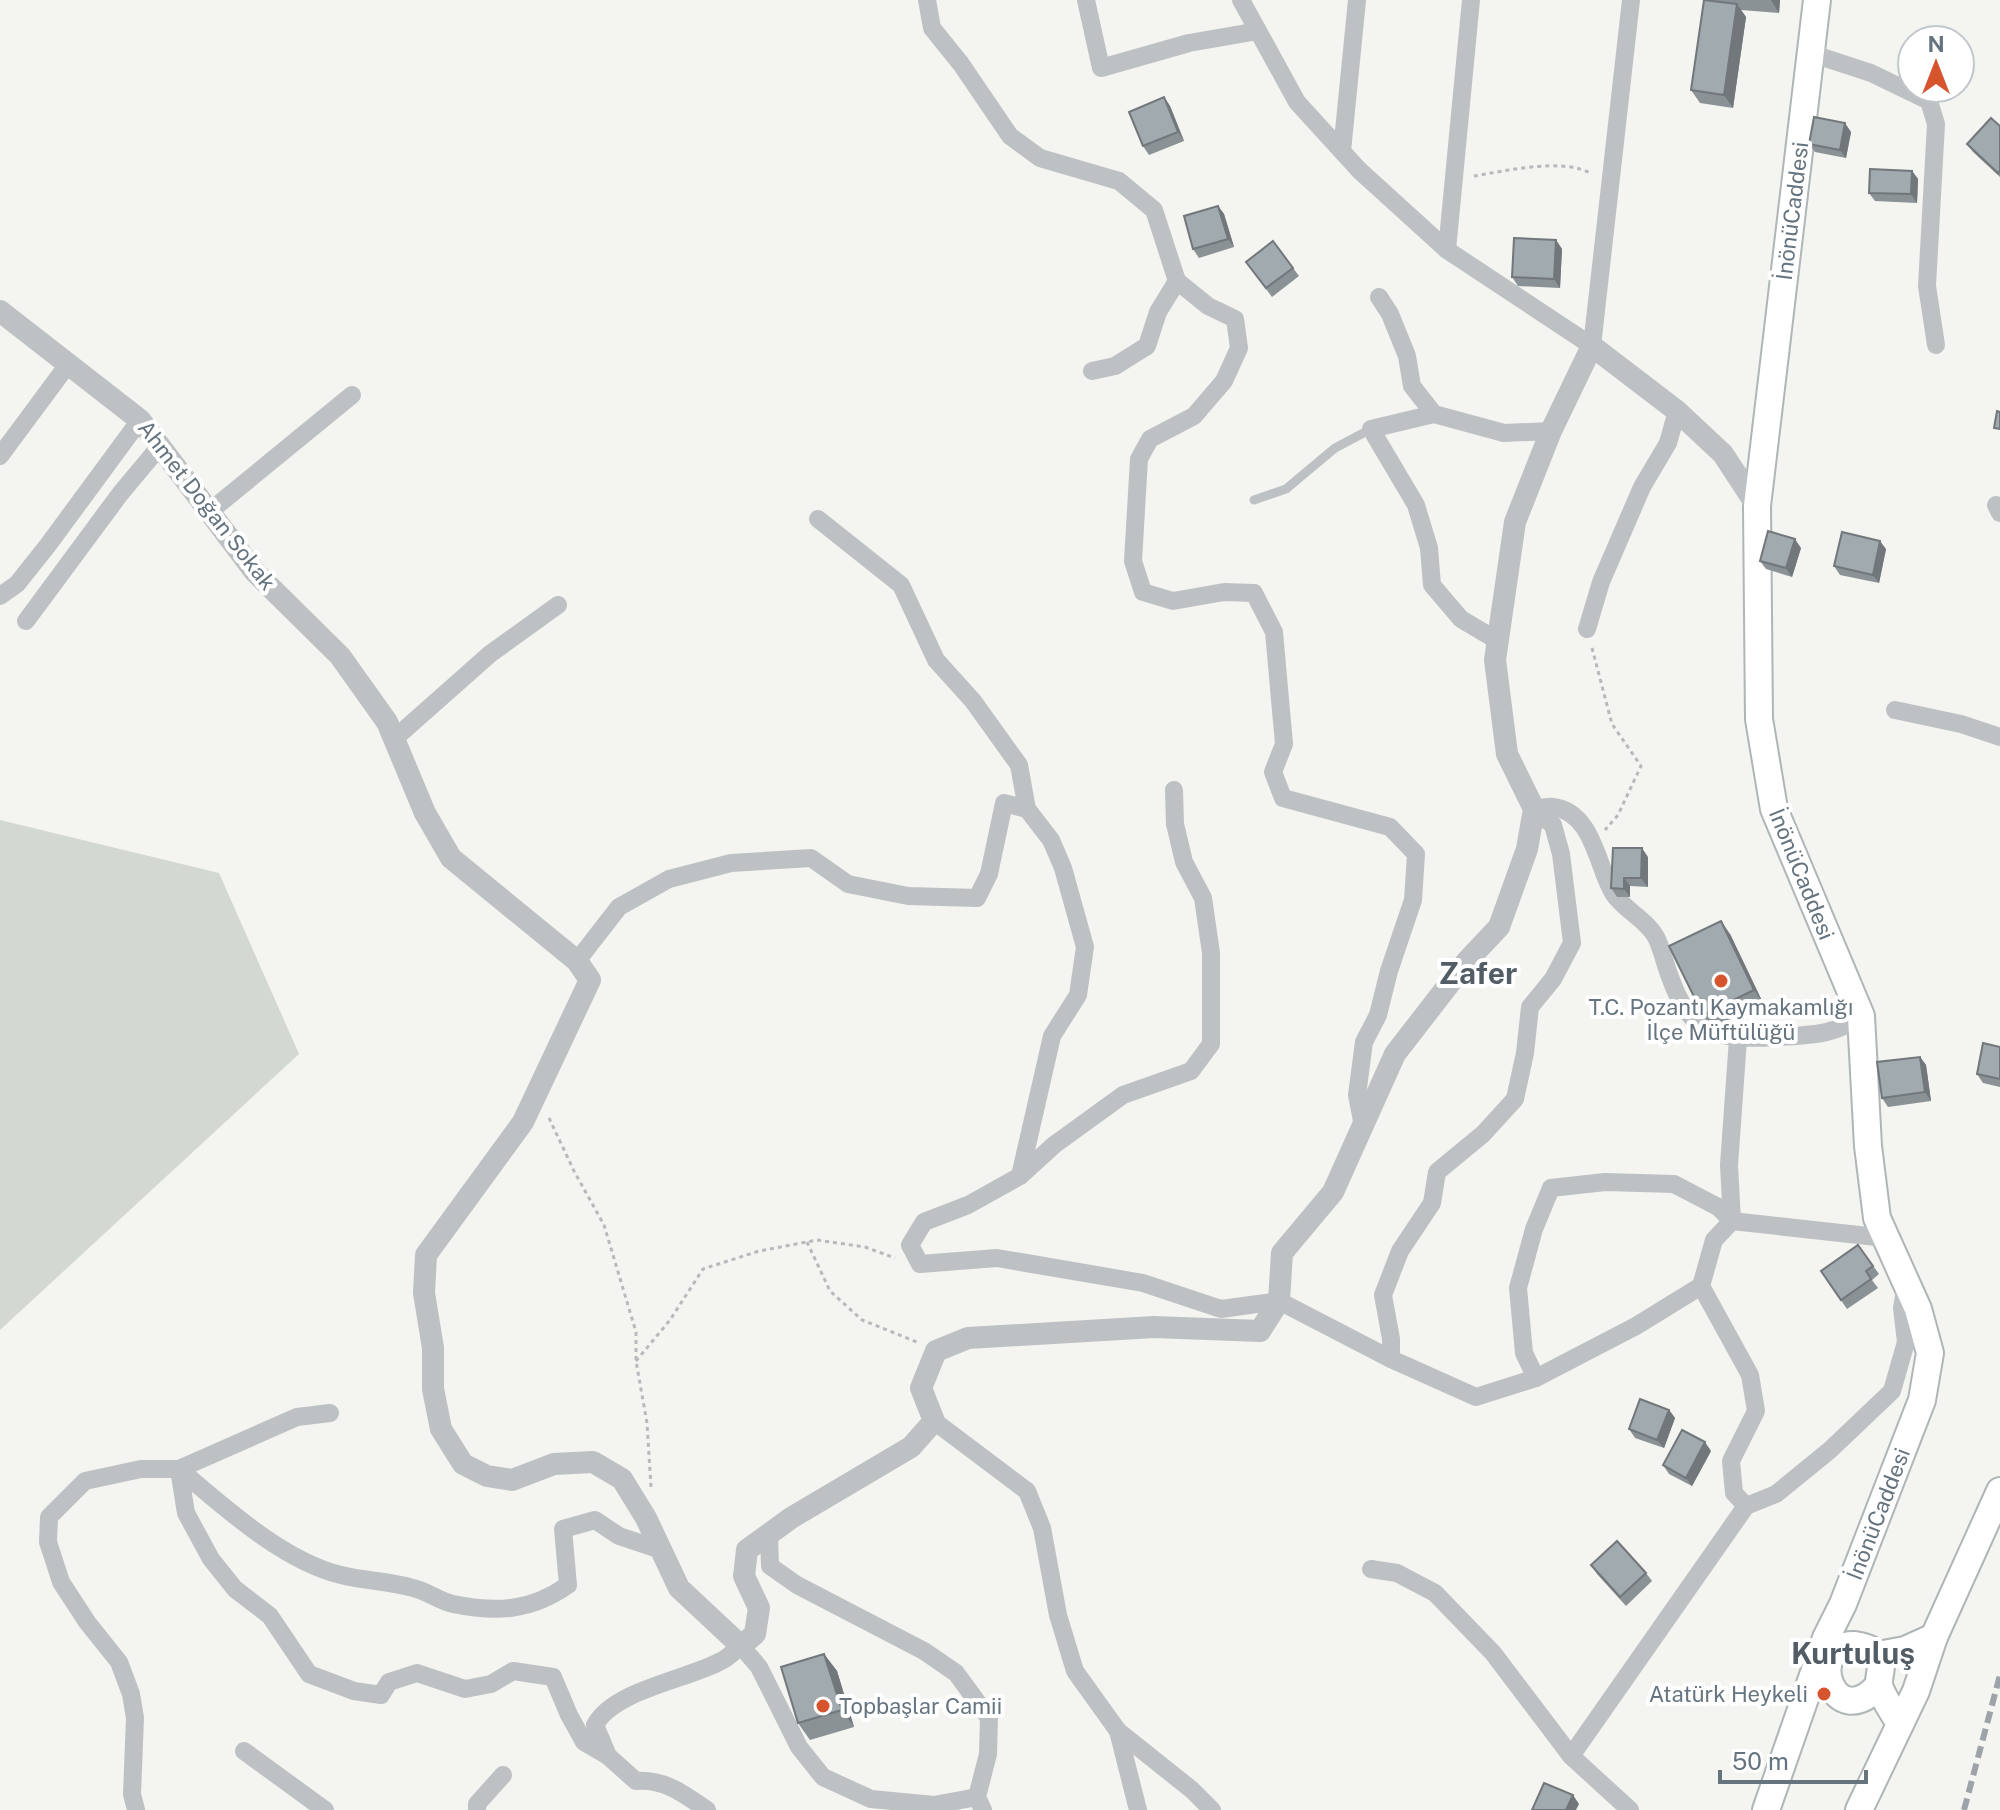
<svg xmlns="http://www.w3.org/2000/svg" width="2000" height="1810" viewBox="0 0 2000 1810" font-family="'Public Sans',sans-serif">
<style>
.green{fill:#d3d9d0}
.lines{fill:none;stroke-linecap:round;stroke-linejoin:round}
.secondary-casing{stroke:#b0b5b8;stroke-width:30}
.path{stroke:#b7babc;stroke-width:3;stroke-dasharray:4 4;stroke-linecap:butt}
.service{stroke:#bdc1c4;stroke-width:9}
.minor{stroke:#bdc1c4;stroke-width:18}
.tertiary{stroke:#bdc1c4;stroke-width:22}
.secondary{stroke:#fff;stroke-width:26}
.rail{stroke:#9da3a8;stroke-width:6;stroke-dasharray:12 6;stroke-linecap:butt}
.wall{fill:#8a9296}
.shaded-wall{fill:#71777a}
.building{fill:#a1aaae;stroke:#71777a;stroke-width:2}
.poi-dot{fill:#d7552e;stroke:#fff;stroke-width:3}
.labels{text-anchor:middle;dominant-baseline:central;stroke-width:8;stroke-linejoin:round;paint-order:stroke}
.street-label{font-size:22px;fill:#65747f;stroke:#fff}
.poi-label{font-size:22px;fill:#65747f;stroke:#fff}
.district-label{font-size:30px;font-weight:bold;fill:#525d65;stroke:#fff}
</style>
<rect width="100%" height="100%" fill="#f4f4f0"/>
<!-- green -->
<path class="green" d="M0,820L219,873L299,1054L0,1330Z"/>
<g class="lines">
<!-- secondary casing -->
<g class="secondary-casing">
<g id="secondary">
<path d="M1878,1655L1905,1650L1934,1637"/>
<path d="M1879,1685C1833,1737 1803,1643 1855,1645C1862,1646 1873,1649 1877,1655C1885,1665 1878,1675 1879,1685C1882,1697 1894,1713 1900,1724"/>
<path d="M1766,1810L1826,1638L1843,1604L1922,1400L1930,1353L1918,1309L1877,1218L1868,1146L1861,1016L1774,809L1759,719L1757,506L1817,0"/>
<path d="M1859,1810L1916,1691L1934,1637L2000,1491"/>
</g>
</g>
<!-- path -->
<g class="path">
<path d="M1474,176C1506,171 1563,157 1592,174"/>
<path d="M1592,648L1612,724L1641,766L1618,815L1605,830"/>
<path d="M549,1118L574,1171L604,1225L636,1332V1361L647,1423L651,1487"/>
<path d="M807,1242L830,1291L862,1320L917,1342"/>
<path d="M636,1361L670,1320L703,1269L759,1251L817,1240L865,1247L895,1258"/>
</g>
<!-- service -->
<path class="service" d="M1254,500L1286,489L1335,448L1371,429"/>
<!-- minor -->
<g class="minor">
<path d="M927,0L932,28L961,64L1010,136L1040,158L1119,181L1154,210L1177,281L1208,306L1235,319L1239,348L1224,381L1194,416L1150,439L1139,459L1133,561L1143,592L1173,601L1224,592L1254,593L1274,632L1284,744L1273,772L1283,798L1390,827L1416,854L1413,900L1389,971L1378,1015L1364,1042L1357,1095L1363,1126"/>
<path d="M1086,0L1101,68L1189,43L1258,31"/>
<path d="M1241,0L1297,102L1359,170L1447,250L1592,346L1631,0"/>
<path d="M1810,53L1871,73L1929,101L1936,124L1927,286L1936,345"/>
<path d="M1342,151L1357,0"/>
<path d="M1447,250L1471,0"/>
<path d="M1379,297L1390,314L1407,356L1412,386L1434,414"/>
<path d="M1092,371L1115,366L1147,346L1158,312L1177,281"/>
<path d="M0,456L69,363"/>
<path d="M1996,505L2000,513"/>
<path d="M209,512L352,395"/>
<path d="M818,519L901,585L936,660L973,701L1019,765L1027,809"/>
<path d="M0,596L17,584L48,545L140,420"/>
<path d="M26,621L120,494L160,446"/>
<path d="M1587,629L1601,582L1642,487L1668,443L1677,411"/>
<path d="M1498,641L1461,619L1432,585L1429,548L1416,505L1371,429L1434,414L1504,433L1551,431"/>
<path d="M1895,710L1961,724L2000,737"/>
<path d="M394,739L490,654L558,605"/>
<path d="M1174,790L1175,824L1184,862L1203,898L1211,953V1044L1191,1071L1123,1095L1054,1145L1020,1176L968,1205L924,1222L910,1245L920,1264L997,1258L1143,1283L1221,1309L1279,1301L1391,1359L1476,1397L1536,1378L1636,1326L1701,1286L1714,1240L1732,1221L1886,1238"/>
<path d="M577,961L619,907L669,879L731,863L811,858L848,884L908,896L977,898L989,874L1004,803L1027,809L1051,840L1063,868L1085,947L1078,995L1052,1036L1020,1176"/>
<path d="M1732,1221L1729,1165L1738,1039"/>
<path d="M1701,1286L1750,1375L1756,1411L1731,1461L1734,1493L1746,1506"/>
<path d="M1391,1359V1339L1383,1295L1400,1251L1432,1203L1437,1172L1483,1134L1515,1099L1525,1053L1530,1007L1553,979L1572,943L1561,854L1553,825L1534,809C1540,809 1547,806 1553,807C1593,812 1597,866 1613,893C1624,910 1646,919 1656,937C1662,949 1665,964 1670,977C1692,1039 1721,1040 1780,1037C1809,1035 1837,1035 1861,1016"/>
<path d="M1536,1378L1524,1353L1518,1288L1534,1229L1551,1188L1605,1182L1674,1184L1718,1207L1732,1221"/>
<path d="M330,1413L297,1417L179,1469L186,1513L211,1559L235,1589L270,1616L309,1674L354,1691L381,1695L389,1682L417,1673L465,1689L491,1684L513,1671L553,1677L569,1715L584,1742L608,1756"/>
<path d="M934,1421L1027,1491L1042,1528L1058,1615L1075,1671L1118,1731L1192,1790L1212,1810"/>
<path d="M769,1535L770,1566L797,1585L924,1651L956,1673L989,1718L988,1754L977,1797L983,1810"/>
<path d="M1371,1569L1397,1573L1435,1593L1493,1653L1571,1756"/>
<path d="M1118,1731L1138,1810"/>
<path d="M244,1751L325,1810"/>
<path d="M136,1810L132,1794L135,1718L131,1694L119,1662L87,1622L61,1582L48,1542L49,1517L85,1481L141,1469H179C224,1507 283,1561 341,1575C365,1581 390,1581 413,1588C427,1591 439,1601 453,1604C497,1613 531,1611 568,1585L563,1529L595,1520L619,1536L661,1550"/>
<path d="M477,1810V1804L503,1775"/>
<path d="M707,1810C684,1794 665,1779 636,1781L608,1756L595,1725C614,1690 686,1680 721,1661C728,1658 734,1651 741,1646L759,1667L799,1747L823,1777L871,1799L934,1805L977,1797"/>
<path d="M1630,1810L1571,1756L1746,1506L1776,1494L1830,1450L1892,1391L1906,1342L1902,1308L1906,1284"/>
</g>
<!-- tertiary -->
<path class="tertiary" d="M0,311L140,420L255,572L340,656L387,722L425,813L451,858L577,961L590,980L523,1122L426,1255L424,1293L433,1348V1389L441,1429L463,1464L487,1476L512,1480L554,1464L593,1462L622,1479L646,1518L679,1588L741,1646L755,1634L759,1608L744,1576L747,1550L791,1518L911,1447L934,1421L921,1388L936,1351L968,1338L1154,1327L1260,1331L1279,1301L1282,1253L1333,1192L1395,1054L1467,961L1499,927L1527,849L1534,809L1507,754L1495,660L1515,522L1551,431L1592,346L1677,411L1723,454L1757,506"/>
<!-- secondary -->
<use href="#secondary" class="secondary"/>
<!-- rail -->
<path class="rail" d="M1964,1810L2000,1675"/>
</g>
<!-- wall -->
<g class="wall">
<path d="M1704,0H1780L1779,13L1741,10L1746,17L1733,108L1700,103L1691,90Z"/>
<path d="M1164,97L1170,106L1184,141L1149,155L1143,146Z"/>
<path d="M2000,126V177L1973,152L1967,144Z"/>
<path d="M1851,132L1846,158L1815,152L1809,144Z"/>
<path d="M1912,171L1918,179L1917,203L1875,201L1869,193Z"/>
<path d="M1218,206L1224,214L1234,247L1199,258L1193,249Z"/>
<path d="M1556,240L1562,249L1560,288L1518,286L1512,277Z"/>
<path d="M1273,241L1299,276L1272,297L1246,262Z"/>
<path d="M1801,548L1792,577L1766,569L1760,561Z"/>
<path d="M1886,549L1879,583L1840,575L1834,566Z"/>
<path d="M1648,857V887L1630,886V897H1617L1611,888Z"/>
<path d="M1730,934L1763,1003L1712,1028L1703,1015Z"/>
<path d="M2000,1047V1087L1983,1083L1977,1074Z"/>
<path d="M1920,1057L1926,1065L1931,1101L1888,1107L1882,1098Z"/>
<path d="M1858,1245L1879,1274L1872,1280L1878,1288L1847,1309L1821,1271Z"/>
<path d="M1669,1410L1675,1418L1664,1448L1635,1438L1629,1429Z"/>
<path d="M1711,1451L1692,1486L1669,1474L1663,1465Z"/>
<path d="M1591,1565L1646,1573L1652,1581L1626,1606L1597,1574Z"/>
<path d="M824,1654L837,1671L854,1727L810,1740L798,1723Z"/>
</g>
<!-- shaded-wall -->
<g class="shaded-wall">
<path d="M1771,0H1780L1779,13Z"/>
<path d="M1737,4L1746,17L1733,108L1724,95Z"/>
<path d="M1164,97L1170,106L1184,141L1178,132Z"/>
<path d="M1845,123L1851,132L1846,158L1840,150Z"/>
<path d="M1912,171L1918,179L1917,203L1911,194Z"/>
<path d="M1218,206L1224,214L1234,247L1228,239Z"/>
<path d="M1556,240L1562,249L1560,288L1554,279Z"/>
<path d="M1795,539L1801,548L1792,577L1786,568Z"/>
<path d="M1880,541L1886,549L1879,583L1873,575Z"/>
<path d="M1642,848L1648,857V887L1641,878Z"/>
<path d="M1624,878L1630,886V897L1624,889Z"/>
<path d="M1721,921L1730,934L1763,1003L1754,990Z"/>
<path d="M1920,1057L1926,1065L1931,1101L1925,1092Z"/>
<path d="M1669,1410L1675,1418L1664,1448L1657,1440Z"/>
<path d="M1705,1442L1711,1451L1692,1486L1686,1478Z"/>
<path d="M824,1654L837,1671L854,1727L842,1710Z"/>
<path d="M1573,1795L1579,1804L1576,1810H1566Z"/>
</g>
<!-- building -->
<g class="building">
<path d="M1704,0L1737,4L1724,95L1691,90Z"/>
<path d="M1164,97L1178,132L1143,146L1129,112Z"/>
<path d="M1814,117L1845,123L1840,150L1809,144Z"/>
<path d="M1991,118L2000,126V171L1998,173L1967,144Z"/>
<path d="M1870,169L1912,171L1911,194L1869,193Z"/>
<path d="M1218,206L1228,239L1193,249L1184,216Z"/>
<path d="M1514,238L1556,240L1554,279L1512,277Z"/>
<path d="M1273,241L1293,268L1266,288L1246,262Z"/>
<path d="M1997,411L2000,412V429L1994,428Z"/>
<path d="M1768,531L1795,539L1786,568L1760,561Z"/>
<path d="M1842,532L1880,541L1873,575L1834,566Z"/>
<path d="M1613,848H1642L1641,878H1624V889L1611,888Z"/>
<path d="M1721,921L1754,990L1703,1015L1669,946Z"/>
<path d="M1983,1043L2000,1047V1079L1977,1074Z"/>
<path d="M1920,1057L1925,1092L1882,1098L1877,1062Z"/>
<path d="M1858,1245L1873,1266L1866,1271L1871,1279L1841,1300L1821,1271Z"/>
<path d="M1640,1399L1669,1410L1657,1440L1629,1429Z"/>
<path d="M1682,1430L1705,1442L1686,1478L1663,1465Z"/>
<path d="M1617,1541L1646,1573L1620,1597L1591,1565Z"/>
<path d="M824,1654L842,1710L798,1723L781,1667Z"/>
<path d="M1544,1783L1573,1795L1566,1810H1532Z"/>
</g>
<!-- markers -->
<g class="poi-dot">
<circle cx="1721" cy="981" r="8"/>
<circle cx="1824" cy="1694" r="8"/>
<circle cx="823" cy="1706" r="8"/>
</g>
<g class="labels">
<!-- street labels -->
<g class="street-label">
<text transform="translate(1792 211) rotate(-83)">İnönüCaddesi</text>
<text transform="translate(207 505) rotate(52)">Ahmet Doğan Sokak</text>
<text transform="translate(1802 874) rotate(68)">İnönüCaddesi</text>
<text transform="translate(1878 1514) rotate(-69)">İnönüCaddesi</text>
</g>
<!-- poi labels -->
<g class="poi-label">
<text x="1721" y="1007">T.C. Pozantı Kaymakamlığı<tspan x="1721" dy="25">İlçe Müftülüğü</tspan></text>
<text x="1808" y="1694" text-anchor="end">Atatürk Heykeli</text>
<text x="839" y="1706" text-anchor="start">Topbaşlar Camii</text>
</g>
<!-- district labels -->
<g class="district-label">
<text x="1478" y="973">Zafer</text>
<text x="1853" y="1653">Kurtuluş</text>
</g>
</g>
<!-- north arrow -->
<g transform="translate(1936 64)"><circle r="38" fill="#ffffff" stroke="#c1c7cc" stroke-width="2"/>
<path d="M0-6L14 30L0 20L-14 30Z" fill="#d7552e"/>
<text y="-12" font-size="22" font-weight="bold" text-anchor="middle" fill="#65747f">N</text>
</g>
<!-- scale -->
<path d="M1720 1770v12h146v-12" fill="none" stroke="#65747f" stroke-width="4"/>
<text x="1732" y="1770" font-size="24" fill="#65747f" stroke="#ffffff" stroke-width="6" paint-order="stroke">50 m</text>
</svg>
